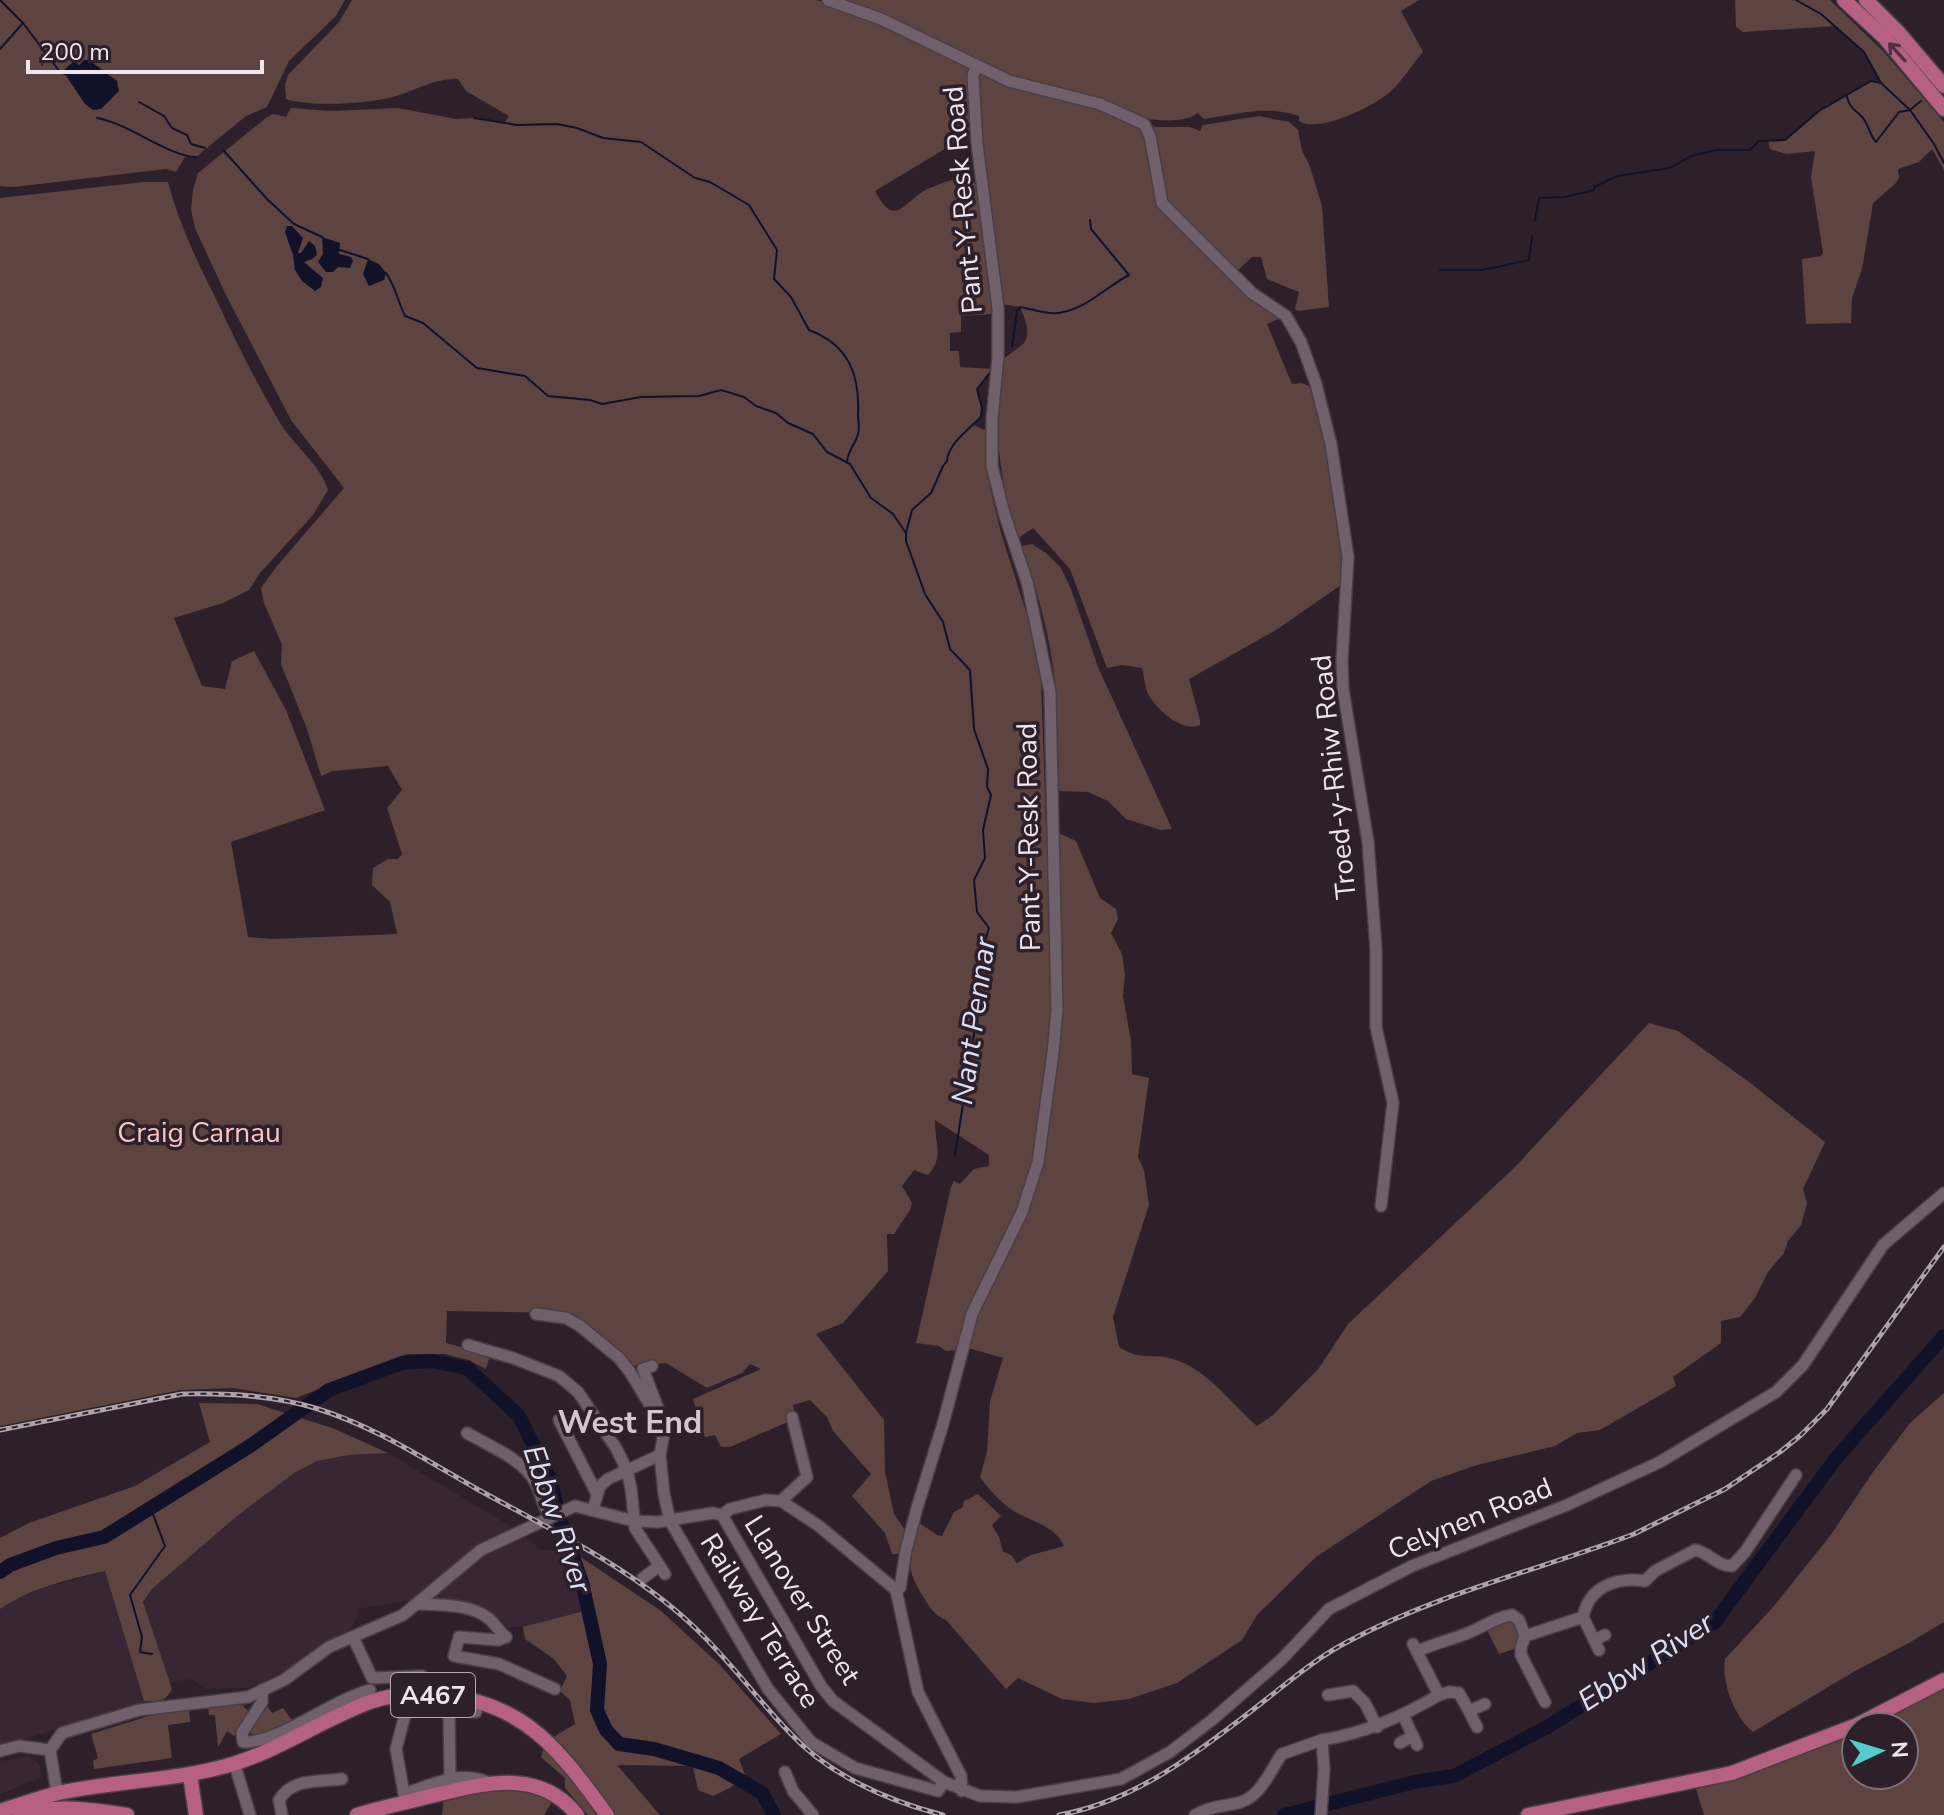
<svg xmlns="http://www.w3.org/2000/svg" width="1944" height="1815" viewBox="0 0 1944 1815" font-family="'Nunito Sans',sans-serif">
<style>
.built{fill:#392635}
.green{fill:#5e4440}
.water{fill:#11122a}
.lines{fill:none;stroke-linecap:round;stroke-linejoin:round}
.stream{stroke:#11122a;stroke-width:2}
.river{stroke:#11122a;stroke-width:14}
.minor-casing{stroke:#493e47;stroke-width:14}
.major-casing{stroke:#493e47;stroke-width:17}
.minor{stroke:#6f606c;stroke-width:11}
.major{stroke:#b76182;stroke-width:14}
.rail-casing{stroke:#ada3ab;stroke-width:5}
.rail{stroke:#2d202a;stroke-width:2;stroke-dasharray:6;stroke-linecap:butt}
.oneway{stroke:#503040}
.labels{text-anchor:middle;dominant-baseline:central;stroke-width:7;stroke-linejoin:round;paint-order:stroke}
.shield{fill:#2d202a;stroke:#b5abb2;stroke-width:2}
.shield-label{font-size:26px;font-weight:bold;fill:#efe6ed}
.street-label{font-size:28px;fill:#efe6ed;stroke:#2d202a}
.park-label{font-size:28px;fill:#f9c5be;stroke:#2d202a}
.water-label{font-size:30px;font-style:italic;fill:#dce0f7;stroke:#2d202a}
.quarter-label{font-size:32px;font-weight:bold;fill:#d5c4d2;stroke:#2d202a}
</style>
<rect width="100%" height="100%" fill="#2d202a"/>
<!-- built -->
<g class="built">
<path d="M388,1453L512,1527L510,1531L478,1546L411,1600L357,1609L356,1620L349,1632L313,1652L279,1678L245,1688L205,1689L192,1679L169,1682L143,1602L152,1589L237,1516L294,1473L317,1461L349,1455Z"/>
<path d="M524,1536L541,1550L562,1551L584,1611L523,1627H499L490,1611L466,1604L437,1602L435,1595L466,1567L488,1552Z"/>
<path d="M105,1571L144,1701L0,1747V1609L16,1598L40,1589Z"/>
<path d="M29,1756L39,1764L42,1777L0,1794V1761Z"/>
</g>
<!-- green -->
<g class="green">
<path d="M0,0H345L336,16L289,61L267,107L246,116L196,157H185L176,172L166,169L14,187L0,186Z"/>
<path d="M352,0H816L859,14L971,68L973,136L948,147L875,191C896,232 905,198 930,188C942,183 955,178 968,177L979,187L993,314L961,316V332L950,333V351H959L960,367L993,369L977,389C978,406 989,409 973,425L985,430L990,487L1001,533L1028,618L1041,680L1046,827L1076,841L1100,898L1116,909L1118,919L1111,933L1122,954L1125,975L1123,996L1131,1041L1132,1074L1149,1078L1138,1157L1144,1170L1149,1205L1113,1317L1119,1347C1142,1362 1152,1352 1173,1359C1207,1369 1232,1404 1257,1426L1273,1415L1319,1368L1348,1324L1515,1167L1649,1023L1678,1031L1749,1082L1825,1142L1803,1189L1807,1203L1801,1225L1788,1241L1784,1253L1768,1272L1755,1298L1740,1317L1721,1321V1343L1673,1377L1676,1386L1600,1430L1577,1433L1555,1446L1477,1465L1431,1481L1316,1557L1257,1615L1242,1640L1177,1683L1129,1699L1094,1703L1062,1699L1018,1678L1006,1689L946,1620C934,1615 931,1609 924,1598C904,1567 908,1556 918,1522L937,1535L942,1536L954,1512L962,1508L964,1501L978,1494L1001,1516L992,1525L999,1537L1003,1552L1011,1555L1017,1563L1031,1555L1064,1546C1054,1524 1030,1522 1012,1510C1000,1502 988,1488 980,1477L987,1452L990,1401L1003,1358L972,1349L946,1351L939,1346L916,1343L951,1187L954,1181L960,1184L974,1169L989,1166V1155L935,1120C934,1141 945,1157 928,1175L914,1170L902,1186L912,1203L910,1210L894,1234H887L888,1271L843,1323L816,1334L884,1420L885,1472L894,1514L905,1530L901,1554H892L885,1533L852,1496L871,1474L833,1431L827,1417L810,1400L793,1405L795,1414L790,1421L730,1447H721L715,1435L705,1437L693,1399L761,1369L750,1364L742,1373L707,1388L666,1363L632,1366L569,1313L447,1311L446,1343L490,1355L486,1369L469,1360L444,1354H407L296,1398L233,1388L181,1390L0,1426V198L143,182H168C179,224 198,263 217,301C236,342 256,382 279,421C293,445 320,464 328,490L313,515L260,573L249,590L223,603L174,618L202,686L225,689L232,661L254,651L286,710L325,810L231,842L248,937L273,939L397,934L390,902L372,885L373,868L388,859H398L402,854L387,808L402,790L388,766L333,771L321,776L307,729L281,664L282,645L264,603L261,588L277,566L344,488L291,420L225,293L195,228L191,210L193,190L198,173L266,118L273,114L286,117L291,108L331,111L398,108L456,119L474,118L505,122L509,116L466,91L458,79C433,78 416,91 392,97C366,104 311,107 286,99L285,85L288,75L339,22Z"/>
<path d="M834,0H1419L1401,11L1423,52C1412,64 1403,80 1391,91C1374,106 1320,134 1299,121V116C1268,105 1236,114 1204,119L1198,113C1183,124 1157,120 1138,118L1035,87Z"/>
<path d="M1735,0H1830L1883,51L1944,122V170L1932,149L1919,162L1898,169L1899,178L1895,184L1873,203L1862,269L1852,298L1851,323L1806,324L1802,259L1821,256L1823,253L1811,177L1815,151L1786,154L1770,149L1768,140H1785L1819,111L1871,81L1881,82L1864,52L1835,26L1743,32L1736,27Z"/>
<path d="M980,74L1043,96L1081,102L1120,117L1140,129L1146,139L1159,205L1281,318L1267,324L1292,384L1302,383L1311,387C1329,450 1344,517 1344,583L1276,630L1189,679L1200,720V725C1182,733 1157,710 1148,694C1145,687 1144,676 1142,668L1122,665L1107,668L1070,569L1033,528L1017,539C1004,492 995,448 998,399C998,390 997,377 999,368C1008,342 1042,355 1020,307L1002,304L983,163L978,76Z"/>
<path d="M1259,116L1289,122L1298,130L1302,151L1309,164L1322,206L1329,307L1298,311L1295,309L1299,292L1267,279L1261,257H1252L1237,271L1168,205L1149,127H1190L1200,131L1203,125Z"/>
<path d="M1032,544L1046,553L1061,568L1071,589L1098,667L1172,829L1161,830L1126,819L1108,801L1088,792L1059,791C1058,756 1058,720 1055,685C1051,637 1037,591 1022,546Z"/>
<path d="M1944,1393V1622L1907,1644L1855,1671L1753,1732C1735,1718 1721,1682 1725,1659L1774,1606L1830,1536L1873,1472L1910,1423Z"/>
<path d="M199,1403L257,1404L335,1429L388,1453L349,1455L317,1461L294,1473L237,1516L152,1589L143,1602L172,1689C166,1702 157,1702 144,1701L105,1571C70,1579 30,1588 0,1609V1538L29,1523L135,1486L210,1442Z"/>
<path d="M579,1556L661,1611L719,1664L781,1734L739,1759L745,1775L730,1788L713,1796L698,1790L693,1766L617,1765L660,1815H588L565,1788V1778L541,1757L545,1742L575,1724L570,1700L560,1691L567,1676L554,1659L525,1639L523,1627L584,1611L593,1605Z"/>
<path d="M1510,1620L1515,1622L1519,1635L1514,1649L1499,1654L1487,1630Z"/>
<path d="M1944,1686V1815H1704L1696,1789L1738,1778L1856,1728V1775H1904V1727H1858Z"/>
<path d="M240,1703L248,1711L234,1736L227,1731L218,1747L215,1715H209L208,1708Z"/>
<path d="M267,1706L272,1713L283,1708L292,1720L280,1728L254,1738L250,1731Z"/>
<path d="M189,1710L190,1722L168,1725L172,1758L94,1769L93,1761L98,1758L91,1734L155,1714Z"/>
<path d="M530,1787L553,1800L544,1815H442L443,1802L490,1789Z"/>
</g>
<!-- water -->
<g class="water">
<path d="M84,60H89L117,81L119,91L101,109L93,110L85,104L65,74L64,70L74,61L79,65Z"/>
<path d="M287,226H292L303,238L298,253H301L309,241L315,246L317,255L312,259L304,262L323,278L321,287L315,291L302,281L295,270L293,255L285,232Z"/>
<path d="M322,237L340,243L339,254L351,257L353,261L350,268L338,267L333,272H326L318,262L323,254Z"/>
<path d="M368,259L379,264L386,273L384,280L369,286L363,274Z"/>
</g>
<g class="lines">
<!-- stream -->
<g class="stream">
<path d="M0,0L23,23L60,72L65,74"/>
<path d="M1796,0L1821,14L1864,52L1881,83L1910,110L1934,144L1944,163"/>
<path d="M0,49L23,23"/>
<path d="M1847,97C1850,109 1856,110 1863,118C1869,126 1870,136 1876,142L1899,112L1910,110L1921,101"/>
<path d="M139,102L164,116L172,128L187,135L191,144L205,148"/>
<path d="M97,118C128,123 170,157 196,157"/>
<path d="M474,118L517,125L557,124L577,128L603,138L641,142L695,178L710,182L749,205L777,250L774,279L791,297L809,330C849,345 860,375 858,415C858,420 860,428 858,434C855,445 848,450 847,462"/>
<path d="M224,151L267,199L294,224L322,237"/>
<path d="M1535,220L1539,198L1565,197L1594,190V187L1617,176L1670,168L1691,156L1715,150H1750L1759,141L1785,140L1819,111L1871,81L1881,83"/>
<path d="M337,249L368,259"/>
<path d="M1440,270H1483L1529,260L1532,236"/>
<path d="M386,273C395,285 398,302 405,316L423,323L477,368L525,376L548,396L590,400L602,404L641,397L699,396L721,390L744,397L756,406L776,413L788,423L813,434L827,452L850,464L871,498L893,514L906,533V541L925,594L943,622L950,649L970,670L974,729L988,769L987,787L991,795L983,830L985,858L974,880L977,912L989,928L974,977L980,996L955,1155"/>
<path d="M1012,347L1017,311L1020,307C1033,309 1049,316 1063,312C1088,307 1108,286 1129,275L1091,229L1090,220"/>
<path d="M906,533L912,510L931,493L943,466L947,461C948,444 969,429 981,417L982,408L977,389L992,370"/>
<path d="M151,1509L165,1546L130,1595L142,1637L140,1652L152,1654"/>
</g>
<!-- river -->
<g class="river">
<path d="M0,1572L10,1565L56,1548L104,1537L250,1446L329,1390L402,1363L432,1361L467,1368L519,1416L551,1481L559,1517L582,1582L600,1664L597,1710L606,1730L619,1744L654,1749L719,1768L762,1793L774,1815"/>
<path d="M1284,1815L1419,1781L1454,1776L1547,1727L1714,1623L1837,1457L1944,1336"/>
</g>
<!-- minor casing -->
<g class="minor-casing">
<g id="minor">
<path d="M828,0L881,19L1009,81L1100,104L1144,124L1150,136L1162,203L1252,293L1286,316L1301,342L1316,384L1331,444L1348,557L1342,661L1343,689L1368,842L1376,949V1027L1393,1103L1381,1206"/>
<path d="M536,1314L566,1318L580,1326L619,1358L630,1372L659,1420L663,1438L660,1455L664,1494L670,1521L768,1689L811,1742L855,1768L938,1791L944,1782"/>
<path d="M468,1345L513,1358L559,1376L578,1392L616,1448L627,1470L631,1488L635,1528L665,1574"/>
<path d="M652,1366L643,1369L659,1411"/>
<path d="M559,1420L597,1494"/>
<path d="M467,1433C489,1446 523,1459 535,1482C542,1494 542,1507 551,1517"/>
<path d="M781,1501L807,1477L792,1417"/>
<path d="M593,1509L600,1486L608,1479L660,1455"/>
<path d="M722,1515L821,1686L833,1701L944,1782L980,1796L1017,1797L1121,1779L1170,1752L1212,1720L1282,1659L1329,1609L1412,1566L1567,1505L1660,1462L1776,1392L1803,1365L1883,1245L1944,1193"/>
<path d="M643,1578L659,1566"/>
<path d="M896,1590L900,1588L906,1550L917,1508L943,1424L972,1314L1022,1212L1038,1162L1053,1053L1057,1010L1050,692L1027,582L1004,513L992,466V419L998,357V308L977,144L973,76L976,66"/>
<path d="M896,1590L918,1692L961,1776L962,1791"/>
<path d="M418,1604C439,1605 471,1604 488,1618C495,1623 498,1631 506,1637"/>
<path d="M1583,1617L1599,1650"/>
<path d="M1525,1636L1583,1617C1589,1586 1617,1577 1645,1581L1655,1571L1695,1550C1709,1552 1716,1566 1732,1566L1745,1552L1796,1475"/>
<path d="M353,1637L372,1678L422,1676"/>
<path d="M506,1637L498,1640L459,1637L454,1656L499,1664L555,1689"/>
<path d="M1594,1640L1605,1635"/>
<path d="M1418,1651C1435,1643 1451,1640 1468,1633C1483,1627 1496,1617 1512,1615L1519,1620L1525,1636L1521,1648V1655L1545,1702"/>
<path d="M262,1690V1702L242,1733L243,1742C278,1744 331,1700 370,1690"/>
<path d="M1328,1695L1353,1691L1365,1703L1377,1727"/>
<path d="M1439,1695L1449,1692L1459,1693L1469,1711"/>
<path d="M1403,1715L1417,1745"/>
<path d="M1477,1727L1469,1711L1485,1704"/>
<path d="M1400,1743L1413,1736"/>
<path d="M50,1750L62,1733L139,1710L248,1697L284,1680L329,1647L403,1615L481,1550L575,1506L634,1521L658,1522L713,1513L722,1515L730,1509L766,1500L781,1501L819,1526L896,1590"/>
<path d="M0,1751L19,1746L50,1750L57,1793"/>
<path d="M237,1772L250,1815"/>
<path d="M785,1772L793,1791L813,1815"/>
<path d="M450,1778L449,1709L476,1712"/>
<path d="M404,1794L396,1749L406,1711"/>
<path d="M408,1802L404,1794C431,1785 459,1770 487,1782"/>
<path d="M282,1815L279,1800C292,1778 318,1782 342,1779"/>
<path d="M1195,1815C1209,1807 1219,1807 1233,1804C1261,1800 1268,1773 1282,1754L1322,1740"/>
<path d="M1321,1815L1324,1769L1322,1740C1365,1733 1401,1717 1439,1695L1413,1644"/>
</g>
</g>
<!-- major casing -->
<g class="major-casing">
<g id="major">
<path d="M1844,0L1884,37L1944,109"/>
<path d="M1866,0L1899,33L1944,86"/>
<path d="M190,1775L196,1815"/>
<path d="M0,1811C19,1805 39,1798 58,1793C114,1781 171,1781 226,1766C277,1752 321,1720 370,1702C393,1694 419,1693 442,1695C526,1703 561,1752 607,1815"/>
<path d="M19,1815C54,1804 92,1809 127,1815"/>
<path d="M357,1815C383,1807 409,1802 435,1795C485,1783 540,1768 577,1815"/>
<path d="M1528,1815L1732,1773L1857,1725L1944,1680"/>
</g>
</g>
<!-- minor -->
<use href="#minor" class="minor"/>
<!-- major -->
<use href="#major" class="major"/>
<!-- rail casing -->
<g class="rail-casing">
<g id="rail">
<path d="M0,1430L182,1394C227,1393 272,1395 315,1408C374,1426 424,1459 477,1489C550,1529 631,1568 692,1625C728,1658 756,1698 790,1733C829,1775 888,1801 943,1815"/>
<path d="M1059,1815C1132,1802 1193,1756 1250,1712C1283,1687 1312,1660 1349,1641C1439,1593 1539,1570 1634,1534L1725,1489L1780,1452L1801,1435L1827,1409L1944,1247"/>
</g>
</g>
<!-- rail -->
<use href="#rail" class="rail"/>
</g>
<!-- one-way arrows -->
<defs><path id="oneway-shaft" d="M-6 0H5M1.5-3L5.5 0L1.5 3" fill="none" stroke-width="1.6" stroke-linecap="round" stroke-linejoin="round" transform="scale(2)"/></defs>
<use class="oneway" href="#oneway-shaft" transform="translate(1897 52) rotate(-132)"/>
<g class="labels">
<!-- shield labels -->
<rect class="shield" x="391" y="1673" width="84" height="44" rx="6"/>
<g class="shield-label">
<text x="433" y="1695">A467</text>
</g>
<!-- street labels -->
<g class="street-label">
<text transform="translate(963 200) rotate(-95)">Pant-Y-Resk Road</text>
<text transform="translate(1334 777) rotate(-96)">Troed-y-Rhiw Road</text>
<text transform="translate(1029 837) rotate(-91)">Pant-Y-Resk Road</text>
<text transform="translate(1470 1519) rotate(-22)">Celynen Road</text>
<text transform="translate(802 1600) rotate(58)">Llanover Street</text>
<text transform="translate(760 1621) rotate(58)">Railway Terrace</text>
</g>
<!-- park labels -->
<g class="park-label">
<text x="199" y="1133">Craig Carnau</text>
</g>
<!-- water labels -->
<g class="water-label">
<text transform="translate(974 1021) rotate(-82)">Nant Pennar</text>
<text transform="translate(557 1519) rotate(71)">Ebbw River</text>
<text transform="translate(1646 1662) rotate(-33)">Ebbw River</text>
</g>
<!-- quarter labels -->
<g class="quarter-label">
<text x="630" y="1422">West End</text>
</g>
</g>
<!-- north arrow -->
<g transform="translate(1880 1751) rotate(86)"><circle r="38" fill="#2d202a" stroke="#7b6f78" stroke-width="2"/>
<path d="M0-6L14 30L0 20L-14 30Z" fill="#52cdcc"/>
<text y="-12" font-size="22" font-weight="bold" text-anchor="middle" fill="#efe6ed">N</text>
</g>
<!-- scale -->
<path d="M28 60v12h234v-12" fill="none" stroke="#efe6ed" stroke-width="4"/>
<text x="40" y="60" font-size="24" fill="#efe6ed" stroke="#2d202a" stroke-width="6" paint-order="stroke">200 m</text>
</svg>
